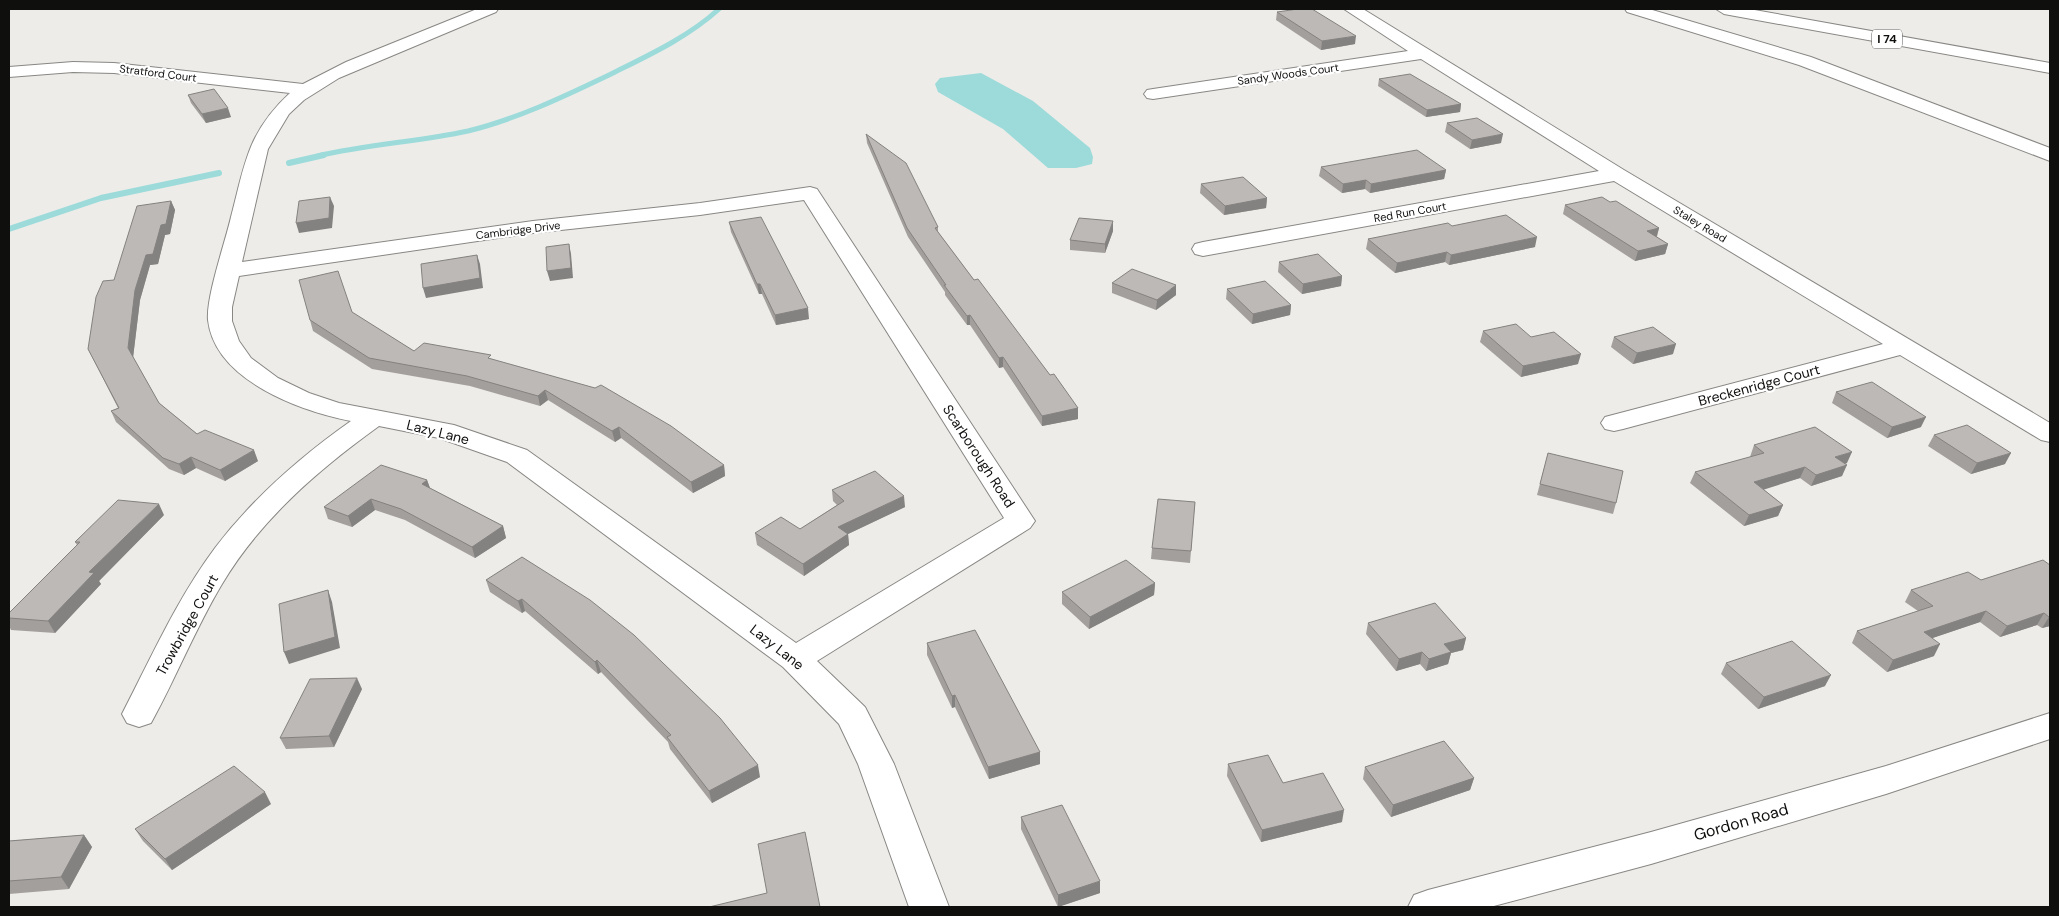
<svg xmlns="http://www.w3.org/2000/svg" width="2059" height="916" viewBox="0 0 2059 916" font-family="'DM Sans',sans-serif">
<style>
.water{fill:#9cdbda}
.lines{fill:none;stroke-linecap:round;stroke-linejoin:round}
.stream-far1{stroke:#9cdbda;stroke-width:5}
.stream{stroke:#9cdbda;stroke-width:6}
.minor-casing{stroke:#888784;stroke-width:2}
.highway-casing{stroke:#888784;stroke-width:2}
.minor{fill:#fff;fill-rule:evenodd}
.highway{fill:#fff;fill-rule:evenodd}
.wall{fill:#a39f9d}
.shaded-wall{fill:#848280}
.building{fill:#bdb9b7;stroke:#848280}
.labels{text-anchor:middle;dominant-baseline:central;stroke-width:4.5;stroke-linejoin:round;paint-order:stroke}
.far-street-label{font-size:11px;fill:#0f0f0e;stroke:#fff}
.shield{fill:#fff;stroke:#575756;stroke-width:1}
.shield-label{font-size:12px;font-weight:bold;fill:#0f0f0e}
.street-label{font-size:14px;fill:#0f0f0e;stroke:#fff}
.near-street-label{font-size:16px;fill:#0f0f0e;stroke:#fff}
</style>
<rect width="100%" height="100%" fill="#edece8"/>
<!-- water -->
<path class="water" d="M981,73L1033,101L1090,148L1093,157L1092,164L1076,168H1048L1003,129L938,92L935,84L940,78Z"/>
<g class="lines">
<!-- stream-far1 -->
<path class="stream-far1" d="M318,156C368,144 418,142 468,131C517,119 563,97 609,75C647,56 687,38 719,9"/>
<!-- stream -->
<g class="stream">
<path d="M289,163L324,155"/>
<path d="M9,229L101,198L219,173"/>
</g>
<!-- minor casing -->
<g class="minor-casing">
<g id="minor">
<path d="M477,9H498L496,12L339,78L304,100L289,114L268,149L242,262L533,221L700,203L810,187L817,189L1035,521L1030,528L817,661L865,707L894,764L949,907H909L858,764L839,724L783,667L507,462L439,438L379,426C318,470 260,520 222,584C195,629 176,678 151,723L139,727L127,723L122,714C151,658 177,599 215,548C253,498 300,457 351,421C301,411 215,381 208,320C206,297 225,243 231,217C245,164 247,133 290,93L114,73L73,72L9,77V67L73,62L114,63L303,84L346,62ZM804,200L1004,518L796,643L527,450L454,425L339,403L309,393L278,378L251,358L239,341L232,321V307L239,276L533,233L700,215Z"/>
<path d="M1344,9H1363L1624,170L2050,423V442L2041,440L1900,355L1623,429L1614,431L1605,429L1601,423L1605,417L1883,344L1614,181L1203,256L1195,254L1192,249L1195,244L1203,242L1599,171L1421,59L1153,99L1147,98L1144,94L1147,90L1153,89L1408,51Z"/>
<path d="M2050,713V739L1886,794L1651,864L1490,907H1408L1414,895L1428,890L1651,832L1886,766Z"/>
</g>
</g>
<!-- highway casing -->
<g class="highway-casing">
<g id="highway">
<path d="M1625,9H1649L1811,57L2050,148V161L1799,65L1627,12Z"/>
<path d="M1716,9H1749L2050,63V73L1724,14Z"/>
</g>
</g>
<!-- minor -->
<use href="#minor" class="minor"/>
<!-- highway -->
<use href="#highway" class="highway"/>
</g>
<!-- wall -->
<g class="wall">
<path d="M1277,12L1355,44L1321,50L1276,20Z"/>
<path d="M1379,79L1461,104L1460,112L1426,117L1378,86Z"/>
<path d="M188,95L231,117L206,123L191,103Z"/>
<path d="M1447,123L1501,143L1470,149L1445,132Z"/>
<path d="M866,134L938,227V232L974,280L1050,375L1078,408V419L1042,426L1003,367L999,368L970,325H967L945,295V292L908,237L867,143Z"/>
<path d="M1321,167L1446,170L1444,179L1370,193L1365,189L1342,193L1319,176Z"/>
<path d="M1201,184L1267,198L1266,208L1224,215L1200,193Z"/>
<path d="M171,201L175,210L170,234L165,235L158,264L150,265L140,300L133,357L159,403L197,434L258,461L225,481L196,468L184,475L169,469L116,422L111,411L118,408L88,349L114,280Z"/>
<path d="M1610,202L1659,228L1657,237L1668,244L1665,254L1635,261L1563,214L1565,205Z"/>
<path d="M729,222L809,319L776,325L762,294H759L731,232Z"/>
<path d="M1452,226L1535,247L1449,265L1445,262L1395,273L1366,249L1368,239Z"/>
<path d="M1113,231L1105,253L1070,250V240Z"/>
<path d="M1279,262L1342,276L1341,286L1302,294L1278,272Z"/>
<path d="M1112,283L1176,295L1156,310L1112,293Z"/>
<path d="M1227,289L1291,305L1290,315L1252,324L1226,299Z"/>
<path d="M352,313L414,351L492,359L724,465L725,476L693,493L621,438L615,442L548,400L540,406L470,386L372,369L313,331L310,320Z"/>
<path d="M1483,331L1531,337L1578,364L1521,377L1480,342Z"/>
<path d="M1614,337L1673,354L1633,364L1611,347Z"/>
<path d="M1836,392L1921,427L1887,438L1832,403Z"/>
<path d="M1934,435L2005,464L1971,474L1928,446Z"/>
<path d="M1754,445L1847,463L1845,464L1842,476L1811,486L1800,478L1763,489L1783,505L1778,516L1744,526L1690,483L1695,472L1750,457Z"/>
<path d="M1548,453L1616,503L1613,514L1537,495Z"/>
<path d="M427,480L430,488L503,526L506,538L475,558L405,520L375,510L352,527L328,519L324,507Z"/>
<path d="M832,490L905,507L848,534L849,545L804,576L757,545L755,533L800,529L837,505L833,501Z"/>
<path d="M1195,502L1190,563L1151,559L1152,548Z"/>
<path d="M164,515L99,581L101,584L55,633L11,630L9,626V613L77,545L75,542Z"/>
<path d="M522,557L760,777L712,803L670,749L668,742L601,672L598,674L525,611L522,613L490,592L486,580Z"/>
<path d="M2043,560L2050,626L2042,628L2037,625L2000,637L1980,622L1932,638L1934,656L1887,672L1852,643L1857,631L1918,611L1905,602L1911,590L1981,580Z"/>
<path d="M1155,583L1154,595L1089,629L1062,604V592Z"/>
<path d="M1368,623L1466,638L1463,650L1451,653L1448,664L1426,671L1420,664L1396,671L1366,634Z"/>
<path d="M927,643L1040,752V764L989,779L955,707L952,708L927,655Z"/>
<path d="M1726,663L1825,686L1758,709L1721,674Z"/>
<path d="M362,689L334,747L286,749L280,738Z"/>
<path d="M1228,764L1283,783L1342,822L1261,842L1227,776Z"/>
<path d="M1365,767L1474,778L1470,790L1391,817L1363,779Z"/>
<path d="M271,804L172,870L143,841L135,829Z"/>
<path d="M1021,817L1100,893L1058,907L1021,829Z"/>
<path d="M84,835L92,847L69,889L9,894V841Z"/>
</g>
<!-- shaded-wall -->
<g class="shaded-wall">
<path d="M1356,36L1355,44L1321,50L1322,41Z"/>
<path d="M1461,104L1460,112L1426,117L1427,110Z"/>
<path d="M228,108L231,117L206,123L202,114Z"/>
<path d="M1503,134L1501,143L1470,149L1472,140Z"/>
<path d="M1446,170L1444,179L1370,193L1371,184Z"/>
<path d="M1366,180L1365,189L1342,193L1343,184Z"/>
<path d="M330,197L334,206L332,228L299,233L296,223Z"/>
<path d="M1267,198L1266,208L1224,215L1225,206Z"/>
<path d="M171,201L175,210L170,234L165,235L158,264L150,265L140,300L133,358L128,348L135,290L146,255Z"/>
<path d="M1113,221V231L1105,253V244Z"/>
<path d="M1659,228L1656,238L1647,231Z"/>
<path d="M1537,237L1535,247L1449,265L1451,255Z"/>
<path d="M569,244L571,254L573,278L550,281L547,271Z"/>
<path d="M1668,244L1665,254L1635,261L1638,251Z"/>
<path d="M1447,252L1445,262L1395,273L1397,263Z"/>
<path d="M477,255L480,264L483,288L426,298L423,288Z"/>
<path d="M1342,276L1341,286L1302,294L1303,284Z"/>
<path d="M757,284H760L762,294H759Z"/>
<path d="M1176,285V295L1156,310L1157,300Z"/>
<path d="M1291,305L1290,315L1252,324L1253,314Z"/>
<path d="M808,308L809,319L776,325L775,315Z"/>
<path d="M970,315V325H967V316Z"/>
<path d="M1676,344L1673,354L1633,364L1637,353Z"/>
<path d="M1581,354L1578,364L1521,377L1523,366Z"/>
<path d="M1003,357V367L999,368V358Z"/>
<path d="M545,390L548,400L540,406L538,396Z"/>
<path d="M1078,408V419L1042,426V416Z"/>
<path d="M1926,417L1921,427L1887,438L1892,427Z"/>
<path d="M619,427L621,438L615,442L612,431Z"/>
<path d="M254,450L258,461L225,481L220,470Z"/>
<path d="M1852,452L1847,463L1830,468L1835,457Z"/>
<path d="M2011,453L2005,464L1971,474L1977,463Z"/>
<path d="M191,457L196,468L184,475L179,464Z"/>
<path d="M724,465L725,476L693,493L691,482Z"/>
<path d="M1847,465L1842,476L1811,486L1816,475Z"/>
<path d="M1805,467L1800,478L1750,494L1754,482Z"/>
<path d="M427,480L431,491L422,484Z"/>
<path d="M904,496L905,507L848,534L849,545L804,576L803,564L838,527Z"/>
<path d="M371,499L375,510L352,527L348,516Z"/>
<path d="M159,504L164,515L99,581L101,584L55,633L48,621L89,572Z"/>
<path d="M1783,505L1778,516L1744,526L1749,515Z"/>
<path d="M503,526L506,538L475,558L472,547Z"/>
<path d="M1155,583L1154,595L1089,629L1090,617Z"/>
<path d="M328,590L332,602L340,648L289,664L284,652Z"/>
<path d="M522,599L525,611L522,613L518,601Z"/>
<path d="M1986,611L1980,622L1918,643L1924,632Z"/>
<path d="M2044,613L2037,625L2000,637L2007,626Z"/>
<path d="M2050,616V626L2042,628L2049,617Z"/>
<path d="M1466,638L1463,650L1451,653L1448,664L1426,671L1429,659L1444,644Z"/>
<path d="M1940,644L1934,656L1887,672L1893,660Z"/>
<path d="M1422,652L1420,664L1396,671L1399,659Z"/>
<path d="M597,660L601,672L598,674L595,662Z"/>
<path d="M1831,675L1825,686L1758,709L1764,697Z"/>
<path d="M357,678L362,689L334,747L329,736Z"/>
<path d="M955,695V707L952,708V696Z"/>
<path d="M1040,752V764L989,779L988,767Z"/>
<path d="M758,765L760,777L712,803L709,791Z"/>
<path d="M1474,778L1470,790L1391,817L1393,805Z"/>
<path d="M265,792L271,804L172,870L165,859Z"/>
<path d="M1344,810L1342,822L1261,842L1262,830Z"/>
<path d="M84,835L92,847L69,889L61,877Z"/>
<path d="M1100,881V893L1058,907V895Z"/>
</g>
<!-- building -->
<g class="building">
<path d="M1298,9H1312L1356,36L1322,41L1277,12Z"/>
<path d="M1410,74L1461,104L1427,110L1379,79Z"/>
<path d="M214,89L228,108L202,114L188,95Z"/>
<path d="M1477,118L1503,134L1472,140L1447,123Z"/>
<path d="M866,134L906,163L938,227L935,228L974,280L978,279L1050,375L1054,374L1078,408L1042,416L1003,357L999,358L970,315L967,316L944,285H946L907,228Z"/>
<path d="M1417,150L1446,170L1371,184L1366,180L1343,184L1321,167Z"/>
<path d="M1243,177L1267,198L1225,206L1201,184Z"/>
<path d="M330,197L329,218L296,223L299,201Z"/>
<path d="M1602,197L1610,202L1616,201L1659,228L1647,231L1668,244L1638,251L1565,205Z"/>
<path d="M171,201L166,224L161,225L153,254L146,255L135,290L128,348L159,403L197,434L205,430L254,450L220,470L191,457L179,464L163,458L111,411L119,408L88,349L96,297L103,281L114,280L137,206Z"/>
<path d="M1506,215L1537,237L1451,255L1447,252L1397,263L1368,239L1448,223L1452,226Z"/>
<path d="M761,217L808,308L775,315L760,284H757L729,222Z"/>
<path d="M1079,218L1113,221L1105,244L1070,240Z"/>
<path d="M569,244L571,268L547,271L546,247Z"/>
<path d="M1318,254L1342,276L1303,284L1279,262Z"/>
<path d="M477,255L480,278L423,288L421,264Z"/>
<path d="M1132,269L1176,285L1157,300L1112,283Z"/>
<path d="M338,271L352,312L414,351L424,343L491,355L488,358L595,388L601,385L671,426L724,465L691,482L619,427L612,431L545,390L538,396L467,376L369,358L310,320L299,280Z"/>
<path d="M1265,281L1291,305L1253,314L1227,289Z"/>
<path d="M1516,324L1531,337L1554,332L1581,354L1523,366L1483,331Z"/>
<path d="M1653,327L1676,344L1637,353L1614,337Z"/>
<path d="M1872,382L1926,417L1892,427L1836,392Z"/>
<path d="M1967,425L2011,453L1977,463L1934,435Z"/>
<path d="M1815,427L1852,452L1835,457L1847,465L1816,475L1805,467L1754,482L1783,505L1749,515L1695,472L1764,453L1754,445Z"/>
<path d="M1548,453L1623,471L1616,503L1540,484Z"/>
<path d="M381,465L427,480L422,484L503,526L472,547L401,509L371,499L348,516L324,507Z"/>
<path d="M875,471L904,496L838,527L848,534L803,564L755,533L781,517L800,529L844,501L832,490Z"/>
<path d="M1158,499L1195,502L1191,551L1152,548Z"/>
<path d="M118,500L159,504L89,572L94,573L48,621L9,618V613L80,542H75Z"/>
<path d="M522,557L590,600L634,635L720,718L758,765L709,791L667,737L671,735L597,660L595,662L522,599L518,601L486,580Z"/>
<path d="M1126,560L1155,583L1090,617L1062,592Z"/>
<path d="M2043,560L2050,565V616L2049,617L2044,613L2007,626L1986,611L1924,632L1940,644L1893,660L1857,631L1933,606L1911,590L1968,572L1981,580Z"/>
<path d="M328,590L335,637L284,652L279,604Z"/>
<path d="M1435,603L1466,638L1444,644L1451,652L1429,659L1422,652L1399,659L1368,623Z"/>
<path d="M975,630L1040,752L988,767L955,695L952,696L927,643Z"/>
<path d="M1792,641L1831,675L1764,697L1726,663Z"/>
<path d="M357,678L329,736L280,738L310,679Z"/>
<path d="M1444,741L1474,778L1393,805L1365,767Z"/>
<path d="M1268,755L1283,783L1323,773L1344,810L1262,830L1228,764Z"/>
<path d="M234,766L265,792L165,859L135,829Z"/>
<path d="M1062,805L1100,881L1058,895L1021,817Z"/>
<path d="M805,832L820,907H709L767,893L758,844Z"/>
<path d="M84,835L61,877L9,881V841Z"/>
</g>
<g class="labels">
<!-- far-street labels -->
<g class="far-street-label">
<text transform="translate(158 73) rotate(7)">Stratford Court</text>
<text transform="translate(1288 74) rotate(-8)">Sandy Woods Court</text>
<text transform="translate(1410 212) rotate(-10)">Red Run Court</text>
<text transform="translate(1700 224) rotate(31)">Staley Road</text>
<text transform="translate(518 230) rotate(-7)">Cambridge Drive</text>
</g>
<!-- shield labels -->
<rect class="shield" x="1872" y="29.5" width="30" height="19" rx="4"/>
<g class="shield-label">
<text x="1887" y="39">I 74</text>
</g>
<!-- street labels -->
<g class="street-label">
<text transform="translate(1759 385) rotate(-15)">Breckenridge Court</text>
<text transform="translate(438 432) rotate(14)">Lazy Lane</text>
<text transform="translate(979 456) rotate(57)">Scarborough Road</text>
<text transform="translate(187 625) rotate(-61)">Trowbridge Court</text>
<text transform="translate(777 647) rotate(38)">Lazy Lane</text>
</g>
<!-- near-street labels -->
<g class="near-street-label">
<text transform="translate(1741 822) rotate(-16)">Gordon Road</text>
</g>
</g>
<!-- border -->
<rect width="2059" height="916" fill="none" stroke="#0f0f0e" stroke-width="20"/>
</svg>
